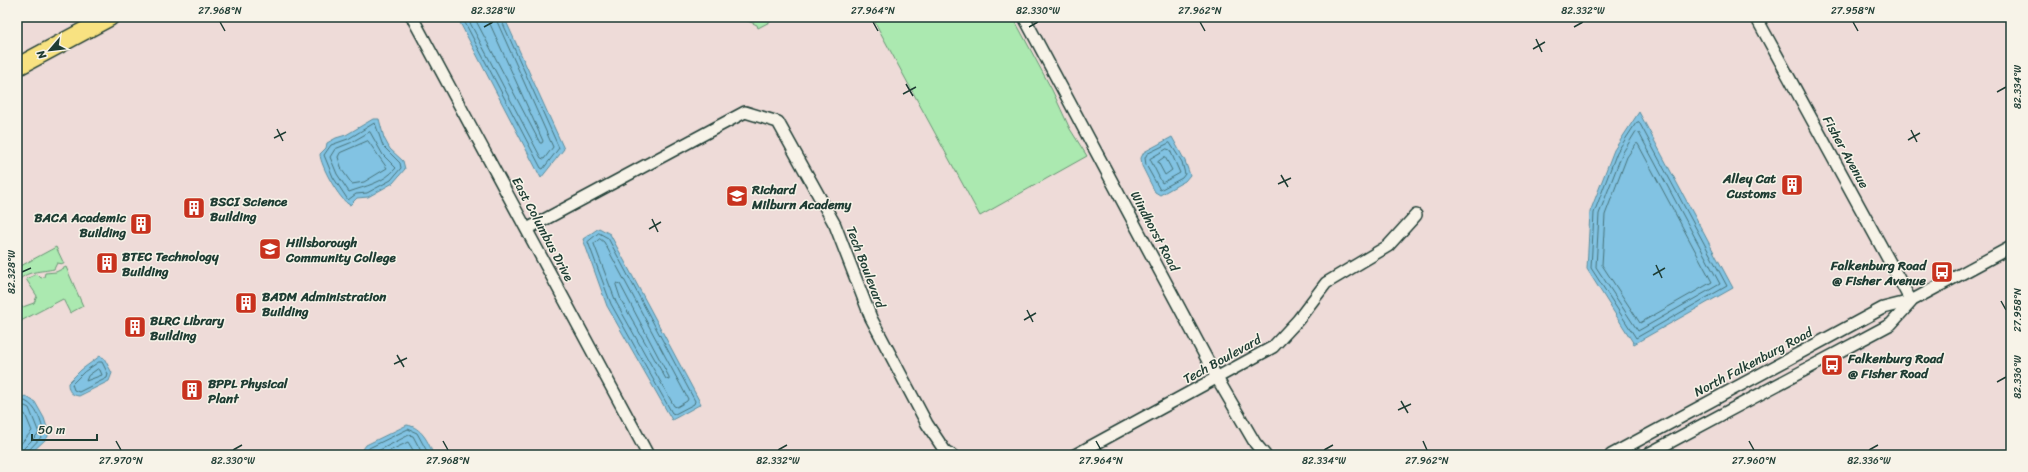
<svg xmlns="http://www.w3.org/2000/svg" width="2028" height="472" viewBox="0 0 2028 472" font-family="Sriracha,sans-serif">
<style>
.green{fill:#abe9b0;stroke:#659372}
.water{fill:#82c3e3;stroke:#5a8d9d}
.lines{fill:none;stroke-linecap:round;stroke-linejoin:round}
.shore{stroke:#47737a;stroke-width:1}
.minor-casing{stroke:#1f3d34;stroke-width:14}
.highway-casing{stroke:#1f3d34;stroke-width:20}
.minor{stroke:#f7f3e8;stroke-width:11}
.highway{stroke:#f8e281;stroke-width:17}
.ticks{fill:none;stroke:#1f3d34;stroke-width:1.5}
.labels{text-anchor:middle;dominant-baseline:central;stroke-width:3;stroke-linejoin:round;paint-order:stroke}
.street-label{font-size:13px;fill:#1f3d34;stroke:#f7f3e8}
.poi-label{font-size:13px;font-weight:bold;fill:#1f3d34;stroke:#f7f3e8;text-anchor:start}
.neatline{fill:none;stroke:#1f3d34;stroke-width:1.5}
.ticks-label{font-size:10px;text-anchor:middle;fill:#1f3d34}
</style>
<rect width="100%" height="100%" fill="#eedbd8"/>
<filter id="ink" filterUnits="userSpaceOnUse"><feTurbulence type="fractalNoise" baseFrequency=".025" numOctaves="2"/><feDisplacementMap in="SourceGraphic" scale="8" xChannelSelector="R" yChannelSelector="G"/><feConvolveMatrix kernelMatrix="1 2 1 2 8 2 1 2 1" color-interpolation-filters="sRGB"/></filter>
<g filter="url(#ink)">
<!-- green -->
<g class="green">
<path d="M739,17H779L758,28L757,25Z"/>
<path d="M872,17H1013L1052,90L1070,129L1087,156L980,216Z"/>
<path d="M56,247L64,264L57,263L54,269C42,272 25,270 17,283V268Z"/>
<path d="M66,267L83,306L70,313L63,299L17,323V309L34,303L37,296L26,279L37,274L41,278L44,277L45,273L56,272Z"/>
</g>
<!-- water -->
<g class="water">
<path d="M457,17H503L505,19L564,149L541,178Z"/>
<path d="M1639,112L1733,288L1634,344L1587,269L1590,212L1614,150Z"/>
<path d="M373,119H379L384,138L390,149L403,161L405,169L393,183L368,197L357,198L350,205C340,201 320,165 320,154L326,148L327,143L336,138L346,135Z"/>
<path d="M1172,137L1185,161L1190,175L1185,181L1160,195L1155,192L1142,166L1141,158L1144,152Z"/>
<path d="M599,228L610,234L701,404L672,420L607,306L583,239Z"/>
<path d="M100,356L104,358L112,373L109,381L79,396C71,395 68,391 68,383L81,370Z"/>
<path d="M25,396L35,402L44,418L49,434L47,438L29,455H17V400Z"/>
<path d="M407,425C421,427 429,442 433,455H361V452L366,445Z"/>
</g>
<g class="lines">
<!-- shore -->
<g class="shore">
<path d="M462,17L541,168L543,169L559,148L500,17"/>
<path d="M467,17L541,158L544,159L553,147L495,17"/>
<path d="M474,17L540,143H542L543,141L490,24L489,17"/>
<path d="M1639,122L1727,286L1636,338L1591,268L1594,213L1617,152L1636,123Z"/>
<path d="M375,123L383,146L400,163L401,168L391,180L367,193L356,194L348,200L333,177L324,155L331,145L348,139Z"/>
<path d="M370,132L383,155L396,168C384,183 365,186 349,192L337,174L330,157L335,149L350,143Z"/>
<path d="M1636,132L1639,133L1720,284L1638,331L1596,267L1599,214L1622,154Z"/>
<path d="M368,141L387,168L364,182L352,184L342,170L338,157L340,153Z"/>
<path d="M1170,143L1182,162L1185,174L1182,178L1160,190L1146,165L1145,158L1147,154Z"/>
<path d="M1638,144L1712,282L1640,323L1602,265L1605,215L1627,157L1636,144Z"/>
<path d="M1167,149L1170,150L1180,173L1162,183L1150,159Z"/>
<path d="M1165,157L1172,170L1165,175L1158,162Z"/>
<path d="M599,233L608,238L695,401L694,404L675,414L672,413L611,304L588,242Z"/>
<path d="M600,239L604,242L688,399L687,401L677,407L674,406L616,302L594,244Z"/>
<path d="M617,283L620,284L669,377V380L666,379L621,300L616,285Z"/>
<path d="M99,362H102L108,374L107,378L79,392L74,390L72,384L84,372Z"/>
<path d="M98,369L100,370L102,375L86,381L88,376Z"/>
<path d="M17,403L25,401C37,407 41,421 44,434L28,451L27,455"/>
<path d="M17,408L25,406L29,408L39,433L24,448L22,455"/>
<path d="M17,414H25L32,431L17,448"/>
<path d="M365,455L369,448L408,429L417,433L429,455"/>
<path d="M370,455L409,435L413,436L423,455"/>
<path d="M381,455L408,442L416,455"/>
</g>
<!-- minor casing -->
<g class="minor-casing">
<g id="minor">
<path d="M412,17L648,455"/>
<path d="M1024,17L1217,378L1255,443L1265,455"/>
<path d="M1756,17L1911,301"/>
<path d="M527,229L745,112L778,122L835,225L871,318L927,424L945,451L952,455"/>
<path d="M1075,455L1273,347L1298,320L1326,283L1388,246L1416,215"/>
<path d="M1611,455L1883,308L1911,301L2011,247"/>
<path d="M1646,455L1891,324L1911,302"/>
</g>
</g>
<!-- highway casing -->
<g class="highway-casing">
<path id="highway" d="M17,67L110,17"/>
</g>
<!-- minor -->
<use href="#minor" class="minor"/>
<!-- highway -->
<use href="#highway" class="highway"/>
</g>
</g>
<!-- ticks -->
<path class="ticks" d="M220,22L225,31M873,22L878,31M1200,22L1205,31M1853,22L1858,31M484,27L493,22M1029,27L1038,22M1574,27L1583,22M1536,39L1542,52M1533,49L1545,42M906,84L913,96M1997,92L2006,87M903,94L916,87M277,129L283,141M1911,130L1917,142M274,138L286,132M1908,140L1920,133M1281,175L1288,187M1278,184L1291,178M652,219L658,232M649,229L661,222M1656,265L1662,278M22,272L31,268M1653,275L1665,268M2001,301L2006,310M1027,310L1033,322M1024,320L1036,313M397,355L404,367M394,364L407,358M1997,382L2006,377M1401,401L1408,413M1398,410L1411,404M116,441L121,450M443,441L448,450M1096,441L1101,450M1423,441L1427,450M1749,441L1754,450M233,450L242,445M778,450L787,445M1324,450L1333,445M1869,450L1878,445"/>
<!-- icons -->
<defs>
<g id="building-square" transform="scale(1.15)"><rect x="-9" y="-9" width="18" height="18" rx="4" fill="#c8321e" stroke="#f7f3e8"/><path d="M-4-6H4V6H1V3H-1V6H-4ZM-2.5-4.3h1.7v1.8h-1.7ZM.8-4.3h1.7v1.8H.8ZM-2.5-1h1.7V.8h-1.7ZM.8-1h1.7V.8H.8Z" fill="#fff"/></g>
<g id="school-square" transform="scale(1.15)"><rect x="-9" y="-9" width="18" height="18" rx="4" fill="#c8321e" stroke="#f7f3e8"/><path d="M0-5L7-2L0 1L-7-2ZM-4 1L0 2.5L4 1V4Q0 6-4 4Z" fill="#fff"/></g>
<g id="university-square" transform="scale(1.15)"><rect x="-9" y="-9" width="18" height="18" rx="4" fill="#c8321e" stroke="#f7f3e8"/><path d="M0-5L7-2L0 1L-7-2ZM-4 1L0 2.5L4 1V4Q0 6-4 4Z" fill="#fff"/></g>
<g id="bus-square" transform="scale(1.15)"><rect x="-9" y="-9" width="18" height="18" rx="4" fill="#c8321e" stroke="#f7f3e8"/><path d="M-5-6H5V4H4V6H2V4H-2V6H-4V4H-5ZM-3.5-4V0h7V-4ZM-3.5 1.2v1.5H-2V1.2ZM2 1.2v1.5H3.5V1.2Z" fill="#fff"/></g>
</defs>
<g fill-rule="evenodd">
<use href="#building-square" x="1792" y="185"/>
<use href="#school-square" x="737" y="196"/>
<use href="#building-square" x="194" y="208"/>
<use href="#building-square" x="141" y="224"/>
<use href="#university-square" x="270" y="249"/>
<use href="#building-square" x="107" y="263"/>
<use href="#bus-square" x="1942" y="272"/>
<use href="#building-square" x="246" y="303"/>
<use href="#building-square" x="135" y="327"/>
<use href="#bus-square" x="1832" y="365"/>
<use href="#building-square" x="192" y="390"/>
</g>
<g class="labels">
<!-- street labels -->
<g class="street-label">
<text transform="translate(1846 152) rotate(61)">Fisher Avenue</text>
<text transform="translate(543 229) rotate(62)">East Columbus Drive</text>
<text transform="translate(1155 231) rotate(62)">Windhorst Road</text>
<text transform="translate(866 267) rotate(69)">Tech Boulevard</text>
<text transform="translate(1222 359) rotate(-29)">Tech Boulevard</text>
<text transform="translate(1753 362) rotate(-28)">North Falkenburg Road</text>
</g>
<!-- poi labels -->
<g class="poi-label">
<text x="1776" y="178" text-anchor="end">Alley Cat<tspan x="1776" dy="15">Customs</tspan></text>
<text x="752" y="189">Richard<tspan x="752" dy="15">Milburn Academy</tspan></text>
<text x="210" y="201">BSCI Science<tspan x="210" dy="15">Building</tspan></text>
<text x="126" y="217" text-anchor="end">BACA Academic<tspan x="126" dy="15">Building</tspan></text>
<text x="286" y="242">Hillsborough<tspan x="286" dy="15">Community College</tspan></text>
<text x="122" y="256">BTEC Technology<tspan x="122" dy="15">Building</tspan></text>
<text x="1926" y="265" text-anchor="end">Falkenburg Road<tspan x="1926" dy="15">@ Fisher Avenue</tspan></text>
<text x="262" y="296">BADM Administration<tspan x="262" dy="15">Building</tspan></text>
<text x="150" y="320">BLRC Library<tspan x="150" dy="15">Building</tspan></text>
<text x="1848" y="358">Falkenburg Road<tspan x="1848" dy="15">@ Fisher Road</tspan></text>
<text x="208" y="383">BPPL Physical<tspan x="208" dy="15">Plant</tspan></text>
</g>
</g>
<!-- margin -->
<rect width="2028" height="472" fill="none" stroke="#f7f3e8" stroke-width="44"/>
<!-- north arrow -->
<g transform="translate(50 50) rotate(242)" stroke="#f7f3e8" stroke-width="3" paint-order="stroke">
<path d="M0-3L7 15L0 10L-7 15Z" fill="#1f3d34"/>
<text y="-6" font-size="11" font-weight="bold" text-anchor="middle" fill="#1f3d34">N</text>
</g>
<!-- scale -->
<path d="M32 434v6h65v-6" fill="none" stroke="#1f3d34" stroke-width="2"/>
<text x="38" y="434" font-size="12" fill="#1f3d34" stroke="#f7f3e8" stroke-width="3" paint-order="stroke">50 m</text>
<rect x="22" y="22" width="1984" height="428" class="neatline"/>
<g class="ticks-label">
<text x="220" y="14">27.968°N</text>
<text x="493" y="14">82.328°W</text>
<text x="873" y="14">27.964°N</text>
<text x="1038" y="14">82.330°W</text>
<text x="1200" y="14">27.962°N</text>
<text x="1583" y="14">82.332°W</text>
<text x="1853" y="14">27.958°N</text>
<text transform="translate(2017 87) rotate(-90)" y="4">82.334°W</text>
<text transform="translate(11 272) rotate(-90)" y="4">82.328°W</text>
<text transform="translate(2017 310) rotate(-90)" y="4">27.958°N</text>
<text transform="translate(2017 377) rotate(-90)" y="4">82.336°W</text>
<text x="121" y="464">27.970°N</text>
<text x="233" y="464">82.330°W</text>
<text x="448" y="464">27.968°N</text>
<text x="778" y="464">82.332°W</text>
<text x="1101" y="464">27.964°N</text>
<text x="1324" y="464">82.334°W</text>
<text x="1427" y="464">27.962°N</text>
<text x="1754" y="464">27.960°N</text>
<text x="1869" y="464">82.336°W</text>
</g>
</svg>
